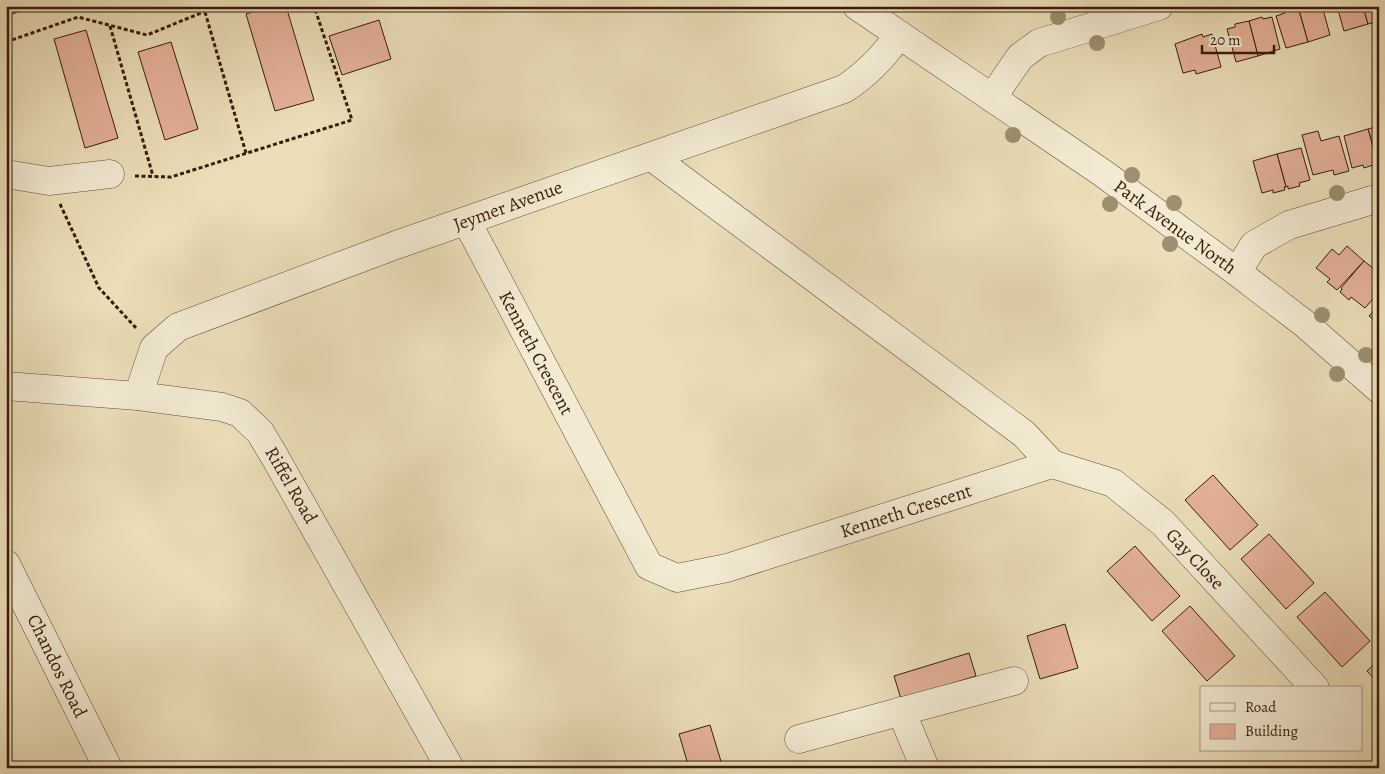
<svg xmlns="http://www.w3.org/2000/svg" width="1385" height="774" viewBox="0 0 1385 774" font-family="Alegreya,serif">
<style>
.building{fill:#e4b199;stroke:#381c0a}
.lines{fill:none;stroke-linecap:round;stroke-linejoin:round}
.minor-casing{stroke:#654c36;stroke-width:29}
.path{stroke:#381c0a;stroke-width:3;stroke-dasharray:4 2.5;stroke-linecap:butt}
.minor{stroke:#f2ead2;stroke-width:28}
.tree{fill:#9d8f6f}
.labels{text-anchor:middle;dominant-baseline:central;stroke-width:4;stroke-linejoin:round;paint-order:stroke}
.street-label{font-size:19px;fill:#381c0a;stroke:#f2ead2}
</style>
<rect width="100%" height="100%" fill="#ebdeb9"/>
<filter id="stains"><feTurbulence type="fractalNoise" baseFrequency=".004" numOctaves="4"/><feColorMatrix values="0 0 0 0 .2 0 0 0 0 .09 0 0 0 0 .02 0 0 0 .5 -.17"/></filter>
<radialGradient id="worn" r=".72"><stop offset=".6" stop-color="#630" stop-opacity="0"/><stop offset="1" stop-color="#630" stop-opacity=".3"/></radialGradient>
<!-- building -->
<g class="building">
<path d="M6,6H37L6,16Z"/>
<path d="M272,6H286L314,100L275,111L246,14Z"/>
<path d="M1301,6H1322L1330,35L1308,42L1298,7Z"/>
<path d="M1337,6H1363L1368,24L1344,31Z"/>
<path d="M1363,6H1379V21L1368,24Z"/>
<path d="M1298,7L1308,42L1286,48L1276,16L1285,13L1284,11Z"/>
<path d="M1262,17L1263,19L1272,17L1280,49L1258,56L1249,21Z"/>
<path d="M379,20L391,59L342,75L329,36Z"/>
<path d="M1249,21L1258,56L1236,62L1227,29L1235,27V24Z"/>
<path d="M86,30L118,138L85,148L54,39Z"/>
<path d="M1202,34L1203,37L1212,34L1221,67L1196,74L1195,70L1183,73L1175,44Z"/>
<path d="M171,42L198,129L165,140L138,52Z"/>
<path d="M1379,126V163L1378,161H1377L1368,129Z"/>
<path d="M1368,129L1377,161L1375,162L1376,164L1364,168L1363,165L1352,168L1344,136Z"/>
<path d="M1318,131L1321,141L1339,136L1349,171L1334,175L1333,170L1313,175L1302,135Z"/>
<path d="M1301,148L1310,180L1299,183L1300,186L1288,189V186L1286,187L1277,154Z"/>
<path d="M1277,154L1286,187H1284L1285,190L1273,193V190L1262,193L1253,161Z"/>
<path d="M1347,246L1364,261L1337,290L1327,282L1330,279L1316,268L1332,249L1339,255Z"/>
<path d="M1364,261L1379,273V292L1365,308L1351,297L1349,300L1340,292L1342,289L1341,288Z"/>
<path d="M1379,305V324L1369,316Z"/>
<path d="M1213,475L1258,525L1230,550L1185,500Z"/>
<path d="M1269,534L1314,583L1286,609L1241,559Z"/>
<path d="M1135,546L1180,596L1152,621L1107,571Z"/>
<path d="M1325,592L1370,641L1342,667L1297,617Z"/>
<path d="M1190,606L1235,656L1207,681L1162,631Z"/>
<path d="M1065,624L1078,668L1040,679L1027,636Z"/>
<path d="M969,653L976,676L901,699L894,676Z"/>
<path d="M1379,659V684L1367,671Z"/>
<path d="M710,725L723,768H689L679,734Z"/>
</g>
<g class="lines">
<!-- minor casing -->
<g class="minor-casing">
<g id="minor">
<path d="M857,6L1104,174L1237,272L1305,324L1379,389"/>
<path d="M992,98L1020,57L1039,43L1159,6"/>
<path d="M652,157L1024,434L1052,464L1113,483L1163,523L1315,688"/>
<path d="M6,174L49,181L110,174"/>
<path d="M467,222L649,566L677,578L727,568L1052,464"/>
<path d="M1237,272L1254,245L1289,225L1379,198"/>
<path d="M6,386L138,396L222,407L240,413L260,432L276,459L450,768"/>
<path d="M138,396L154,348L178,327L396,245L844,89C866,75 884,56 899,35"/>
<path d="M6,564L108,768"/>
<path d="M901,711L925,768"/>
<path d="M799,739L1014,681"/>
</g>
</g>
<!-- path -->
<g class="path">
<path d="M205,12L246,153"/>
<path d="M110,26L153,176"/>
<path d="M6,42L78,17L147,35L218,6"/>
<path d="M135,176L171,177L352,120L314,6"/>
<path d="M60,204L99,288L137,329"/>
</g>
<!-- minor -->
<use href="#minor" class="minor"/>
</g>
<!-- trees -->
<g class="tree">
<circle cx="1058" cy="17" r="8"/>
<circle cx="1097" cy="43" r="8"/>
<circle cx="1013" cy="135" r="8"/>
<circle cx="1132" cy="175" r="8"/>
<circle cx="1337" cy="193" r="8"/>
<circle cx="1174" cy="203" r="8"/>
<circle cx="1110" cy="204" r="8"/>
<circle cx="1170" cy="244" r="8"/>
<circle cx="1322" cy="315" r="8"/>
<circle cx="1366" cy="355" r="8"/>
<circle cx="1337" cy="374" r="8"/>
</g>
<g class="labels">
<!-- street labels -->
<g class="street-label">
<text transform="translate(508 206) rotate(-20)">Jeymer Avenue</text>
<text transform="translate(1175 227) rotate(36)">Park Avenue North</text>
<text transform="translate(536 353) rotate(62)">Kenneth Crescent</text>
<text transform="translate(291 485) rotate(60)">Riffel Road</text>
<text transform="translate(906 511) rotate(-18)">Kenneth Crescent</text>
<text transform="translate(1195 559) rotate(47)">Gay Close</text>
<text transform="translate(57 666) rotate(64)">Chandos Road</text>
</g>
</g>
<!-- margin -->
<rect width="1385" height="774" fill="none" stroke="#ebdeb9" stroke-width="25"/>
<rect x="8" y="8" width="1370" height="759" fill="none" stroke="#381c0a" stroke-width="2.5"/>
<rect x="12" y="12" width="1360" height="749" fill="none" stroke="#381c0a"/>
<!-- legend -->
<rect x="1200" y="686" width="162" height="65" fill="#f2ead2" stroke="#a89882"/>
<rect x="1210" y="703" width="25" height="8" fill="#f2ead2" stroke="#a89882"/>
<text x="1245" y="712" font-size="15" fill="#381c0a">Road</text>
<rect x="1210" y="724" width="25" height="15" fill="#e4b199" stroke="#a89882"/>
<text x="1245" y="736" font-size="15" fill="#381c0a">Building</text>
<!-- scale -->
<path d="M1202 45v8h72v-8" fill="none" stroke="#381c0a" stroke-width="2.5"/>
<text x="1210" y="45" font-size="15" fill="#381c0a" stroke="#f2ead2" stroke-width="4" paint-order="stroke">20 m</text>
<rect width="100%" height="100%" filter="url(#stains)"/>
<rect width="100%" height="100%" fill="url(#worn)"/>
</svg>
